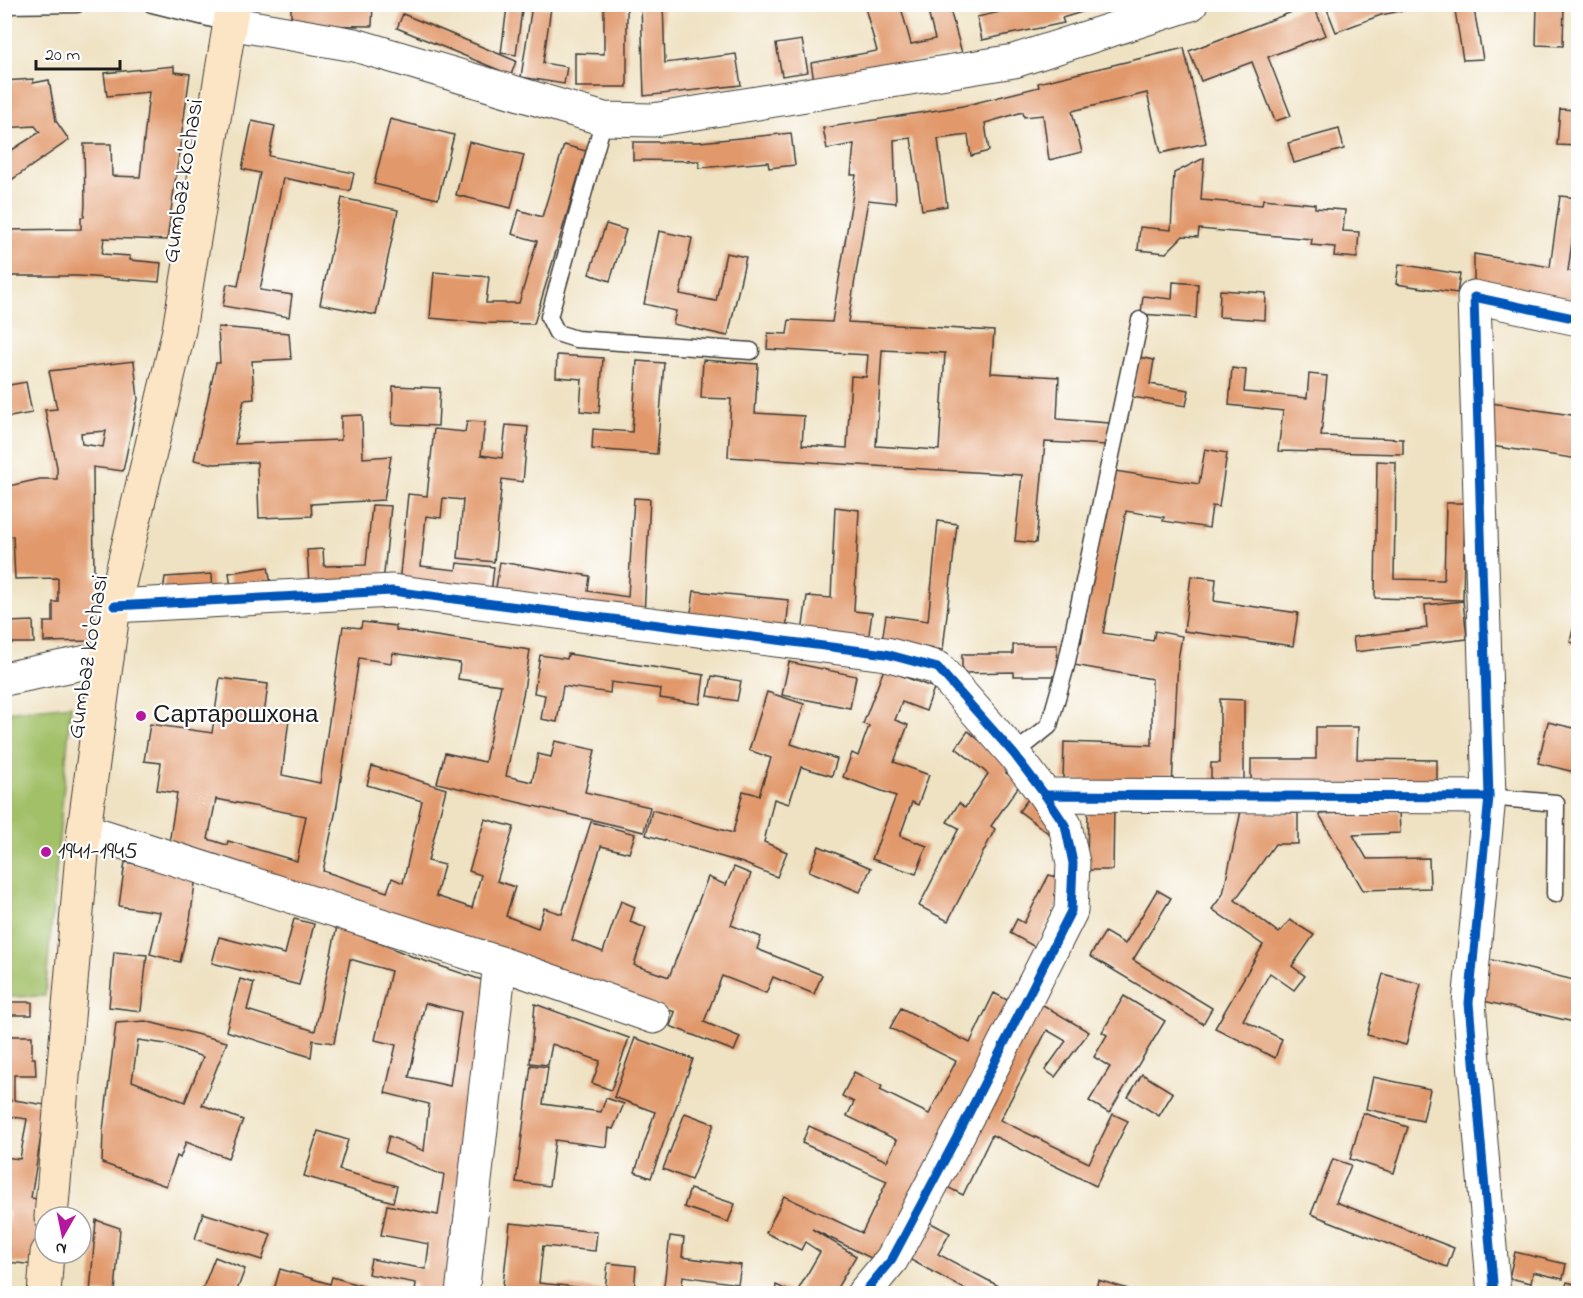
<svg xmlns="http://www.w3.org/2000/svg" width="1583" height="1298" viewBox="0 0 1583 1298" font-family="'Indie Flower',sans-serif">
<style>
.green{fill:#a1c068;stroke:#5e6e42;stroke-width:1.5}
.building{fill:#e1986a;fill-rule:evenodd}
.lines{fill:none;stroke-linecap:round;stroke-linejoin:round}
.service-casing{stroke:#3c3a35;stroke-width:19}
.minor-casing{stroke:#3c3a35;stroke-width:35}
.tertiary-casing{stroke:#3c3a35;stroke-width:35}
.secondary-casing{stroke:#3c3a35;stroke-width:35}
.service{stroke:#fff;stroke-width:16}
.minor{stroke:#fff;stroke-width:33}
.tertiary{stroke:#fff;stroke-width:33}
.secondary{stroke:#fce5c4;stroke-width:33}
.cycleway-casing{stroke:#fff;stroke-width:13}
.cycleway{stroke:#0057b8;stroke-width:9}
.poi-dot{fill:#b5179e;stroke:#fff;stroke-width:2}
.labels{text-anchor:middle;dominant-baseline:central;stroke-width:4.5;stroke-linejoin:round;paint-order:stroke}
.street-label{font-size:24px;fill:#1c1c1c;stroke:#fff}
.poi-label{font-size:24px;fill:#1c1c1c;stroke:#fff;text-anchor:start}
</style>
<rect width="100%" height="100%" fill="#fff"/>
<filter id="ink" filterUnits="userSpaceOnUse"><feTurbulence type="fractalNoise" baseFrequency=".0167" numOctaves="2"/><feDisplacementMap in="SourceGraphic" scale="12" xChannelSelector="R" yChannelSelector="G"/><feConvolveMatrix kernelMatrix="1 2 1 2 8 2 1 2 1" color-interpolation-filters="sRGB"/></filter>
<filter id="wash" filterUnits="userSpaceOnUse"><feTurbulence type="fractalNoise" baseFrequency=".008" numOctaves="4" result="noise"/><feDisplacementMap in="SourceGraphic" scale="24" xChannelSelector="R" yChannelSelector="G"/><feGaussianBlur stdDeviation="1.35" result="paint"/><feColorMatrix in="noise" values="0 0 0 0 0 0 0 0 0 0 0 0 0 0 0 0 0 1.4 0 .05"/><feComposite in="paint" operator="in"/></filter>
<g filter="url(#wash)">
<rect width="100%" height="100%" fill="#efe2c3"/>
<!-- green -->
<path class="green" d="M71,705L45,996L5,997V712Z"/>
<g id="blocks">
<!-- building -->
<g class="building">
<path d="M291,4H373L372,26L291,25Z"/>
<path d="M641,4H663L665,63L736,54L741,85L644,96Z"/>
<path d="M864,4H900L911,44L935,39L928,12L949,6L962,53L814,81L811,63L877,51Z"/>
<path d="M1036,4H1106V5L1062,18L1064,23L982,40L977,17Z"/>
<path d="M1313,4L1326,35L1268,57L1291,116L1275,121L1252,62L1201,81L1189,51Z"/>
<path d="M1325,4H1426V6L1381,15L1336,32Z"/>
<path d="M1454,4H1473L1483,59L1463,60Z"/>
<path d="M1537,4H1564L1563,46L1536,45Z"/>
<path d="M532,5L551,8L543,63L567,67L564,84L521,77Z"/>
<path d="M604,5H627V87H575V53L604,54Z"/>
<path d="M507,7L522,10L516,55L501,53Z"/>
<path d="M403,14L516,61L511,75L397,28Z"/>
<path d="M802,40L808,72L782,76L776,44Z"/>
<path d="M1184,48L1206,143L1161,153L1147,93L1072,111L1082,152L1049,160L1043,115L1024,117L1023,112L985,123L989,151L971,156L968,135L938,139L947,206L922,210L911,138L894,140L896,203L868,200L848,322L994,331L991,373L1059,377L1057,419L1109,423L1108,445L1045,442L1036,543L1015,541L1022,475L728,457L731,399L701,398L703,360L758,364L755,413L804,416L802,445L847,448L851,376L866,377L868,355L767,349L768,333L787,334L789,320L832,322L856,175H851L854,144L827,149L823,128L963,106L1039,87L1038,83ZM882,350L945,353L939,450L876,446Z"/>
<path d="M174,66V72L190,74L167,240L104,238L102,254L130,256V260L161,263L159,282L79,276H4V230L81,229V217H84L85,205L84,144H111L112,176L140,177L149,92L107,96L104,73Z"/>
<path d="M33,79V83L49,80L56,121L69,140L4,185V155L40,132L35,126L4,128V81Z"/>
<path d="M1560,109L1578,110V146L1557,145Z"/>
<path d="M390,119L454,135L438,199L374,184Z"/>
<path d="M252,121L275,126L269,156L354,173L350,191L283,178L260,290L292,295L289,317L223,306L227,284L238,286L260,173L242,169Z"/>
<path d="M1339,129L1344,149L1294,163L1288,143Z"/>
<path d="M791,133L795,165L769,168L768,162L699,168V161L633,160V142H699Z"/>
<path d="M469,142L524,155L511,208L456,195Z"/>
<path d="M564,145L586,151L534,324L484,323L430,318L434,272L489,277L486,303H519L537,241L512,234L519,210L542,217Z"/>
<path d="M1204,158L1201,200L1262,205L1263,199L1315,204V208L1345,210L1343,231L1359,232L1357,258L1334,256L1335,247L1311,245L1312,239L1199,229L1198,237L1183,236L1166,253L1138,250L1140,227L1171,230L1174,173Z"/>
<path d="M1560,196L1578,198L1568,271L1578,273V308L1474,288V254L1550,267Z"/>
<path d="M342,198L398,210L376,315L320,304Z"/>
<path d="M606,224L626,230L610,281L589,274Z"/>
<path d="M659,231L692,238L680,294L716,301L726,253L746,257L728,336L673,324L676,311L644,304Z"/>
<path d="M1399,264L1460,274L1457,293L1396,284Z"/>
<path d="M1173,282L1198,284L1196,318L1141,314L1143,296L1172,299Z"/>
<path d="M1220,290L1266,293L1265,320L1219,317Z"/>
<path d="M218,327L289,333L291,359L252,361L254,399L244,400L235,444L341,440V416L362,415L363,458L391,456L384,500L311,504L312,516L259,518L257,462L214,464L194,460L216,363H220Z"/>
<path d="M557,355L603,358L599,413L580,411L582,379L556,377Z"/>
<path d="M1139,357L1154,360L1150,384L1189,390L1186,406L1132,397Z"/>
<path d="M134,361L138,399L123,471L93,467L94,578H98V602L94,601L95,637H90V641L44,642V622H53V602H58V578L15,579L13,536L4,538V487L40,479H57V467L45,410L57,409L49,371ZM106,431L103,447L82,444L81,433Z"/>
<path d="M637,361L664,363L657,454L592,449L593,429L632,432Z"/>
<path d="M1232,368L1246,370L1244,392L1307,398L1309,374L1327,376L1321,436L1403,439V454L1278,451L1283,411L1229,405Z"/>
<path d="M26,382L32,413L4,418V386Z"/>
<path d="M393,386L440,388L438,426L392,424Z"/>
<path d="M1491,403L1578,416V459L1485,445Z"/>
<path d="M467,421L485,422L481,455L502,458L506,425L528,427L523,482L502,479L494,562L458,558L463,500L443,498L441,518L426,516L421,566L456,570L457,563L494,567L491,594L399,584L408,494L427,496L434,429L465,432Z"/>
<path d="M1205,449L1227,453L1219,507L1212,506L1209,528L1163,521L1164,517L1126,511L1103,633L1153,641L1155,631L1182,636L1178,660L1172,787L1063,780L1064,742L1152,745V679L1074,665L1078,642L1081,643L1098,545L1115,471L1199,484Z"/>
<path d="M1377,461L1396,462L1394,579L1444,580L1446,503H1465L1463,600L1375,598Z"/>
<path d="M634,498L650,499L644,616L495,594L500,562L590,576L588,591L628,597Z"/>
<path d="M372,505L391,506L383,583L309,585L307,550L323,549L324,566L366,565Z"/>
<path d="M835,507L859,510L854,611L872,613L868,641L802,633L807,596L831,598Z"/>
<path d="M938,521L957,524L943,650L882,641L886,615L928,621Z"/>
<path d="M268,567L272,590L232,596L229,573Z"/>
<path d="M212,574L213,597L162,600L165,577Z"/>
<path d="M1191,576L1216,579L1214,601L1298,613L1293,646L1184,631Z"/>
<path d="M694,591L789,600L786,631L690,620Z"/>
<path d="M1463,601L1467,639L1355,652L1353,637L1427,628L1425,605Z"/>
<path d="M1578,608V644L1570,642Z"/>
<path d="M33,621L34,643H9V622Z"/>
<path d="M362,622L396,626V630L530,650L524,690L506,776L532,782L538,754L551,757L555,741L595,750L585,792L650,807L644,832L437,783L445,753L485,762L501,685L458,679L460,663L393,653L391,663L359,658L337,805L323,871L387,892L392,878L403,883L422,801L367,785L372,766L446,789L428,861L444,865L436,896L472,908L481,875L469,871L485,819L514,827L497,881L515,887L506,916L538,928L544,908L562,914L591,822L635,834L629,853L601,846L572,940L603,952L621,901L635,907L630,922L646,928L634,965L669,977L708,877L726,885L734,867L751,874L731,925L761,937L757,949L822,975L814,994L773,977L766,993L722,976L704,1022L740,1037L734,1051L670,1026L675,1012L413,921L168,850L177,793L157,790L161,763L144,761L150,724L212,733L220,678L268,684L264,716L289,719L282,775L320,783L343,626L361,628ZM216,799L306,816L297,861L228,841L227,845L208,839Z"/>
<path d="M1013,645H1057L1058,676H1014V672L962,673V654H1013Z"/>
<path d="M568,654L704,675L700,704L660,698L661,689L611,682L610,693L563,686L557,722L541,719L545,695L534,693L540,655L567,659Z"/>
<path d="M789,662L856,676L850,708L782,695Z"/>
<path d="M884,669L934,688L926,711L902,702L895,720L908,725L894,762L929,775L918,805L912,802L900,836L927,846L916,874L872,859L896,796L843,777L852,753L858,756L869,726L863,724Z"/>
<path d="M712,676L741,681L737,701L708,696Z"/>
<path d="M767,692L804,704L791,744L837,759L832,776L801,767L789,804L774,799L764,842L787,852L777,877L743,863L646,835L652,810L733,833L743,791L759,795L771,758L749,750Z"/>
<path d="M1220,699L1244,700V791H1211V763H1220Z"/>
<path d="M1548,722L1578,729V773L1538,763Z"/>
<path d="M1316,727H1358L1357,759L1437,760V790L1251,789V759H1316Z"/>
<path d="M968,731L1011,766L1006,773L1021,783L991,826L995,829L948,921L919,906L959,828L947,822L959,803L965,808L988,774L956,748Z"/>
<path d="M1031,795L1063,844L1019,811Z"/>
<path d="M1088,806H1114L1113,870H1087Z"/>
<path d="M1241,811L1298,813V844H1275L1235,900L1279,933L1290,920L1314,935L1292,966L1305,976L1294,990L1270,973L1243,1020L1282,1039L1275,1058L1215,1028L1263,945L1212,909L1223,894Z"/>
<path d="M1399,811L1400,833L1353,835L1367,859L1429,858L1430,888L1363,890L1319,814Z"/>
<path d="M819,846L871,868L860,892L809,871Z"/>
<path d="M125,862L196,876L190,920L180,962L150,954L160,912L119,906Z"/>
<path d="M1049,875L1064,879L1065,888L1035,947L1010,933L1017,919L1024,923Z"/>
<path d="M1157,890L1171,898L1133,960L1212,1008L1203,1024L1090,956L1105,932L1125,944Z"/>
<path d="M294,919L314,924L299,985L212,963L219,937L285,954Z"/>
<path d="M337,926L416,958L488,982L452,1233L448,1293H415L416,1283L368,1274L371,1259L426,1269L429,1244L381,1235L387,1205L438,1215L444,1174L437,1173L385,1152L389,1136L424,1151L429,1104L385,1093L396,1045L375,1040L391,971L350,959L334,1043L313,1040L311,1057L226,1031L240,979L254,983L247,1010L315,1031ZM425,1003L461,1012L450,1086L409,1077Z"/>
<path d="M114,952L147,955L141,1011L109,1007Z"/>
<path d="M1488,959L1578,981V1023L1479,1000Z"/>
<path d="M1383,974L1421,984L1406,1045L1367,1035Z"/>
<path d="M994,993L1009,1001L881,1263L812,1229L856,1256L834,1293H804L798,1290L820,1252L805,1242L801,1250L766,1233L784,1196L862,1233L887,1181L802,1143L809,1126L887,1161L897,1140L847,1116L854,1102L842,1096L854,1072L882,1086L880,1090L929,1114L956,1061L890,1028L901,1008L970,1043Z"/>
<path d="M1124,996L1165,1021L1109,1113L1089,1101L1110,1067L1094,1057L1107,1035L1102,1032Z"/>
<rect x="4" y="1002" width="28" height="13"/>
<path d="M1038,1002L1089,1032L1055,1077L1045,1070L1066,1041L1047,1030L1000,1120L1089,1163L1113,1114L1128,1121L1096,1186L992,1135L963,1195L947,1187Z"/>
<path d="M535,1004L629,1038L611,1090L592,1083L600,1061L552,1044L548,1065L530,1063Z"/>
<path d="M145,1021L227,1042L202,1105L243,1120L228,1158L186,1142L180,1158L177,1156L166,1186L102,1163L103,1130L116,1023ZM138,1040L166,1044L203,1057L185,1102L132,1081Z"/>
<path d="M4,1036H32V1058H35L36,1075H14V1100L46,1105L31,1198L44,1200L36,1265L7,1262L5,1271L4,1259L8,1260L10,1247L4,1246L9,1212L4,1211V1157L20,1159L27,1119L8,1116L11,1100H4Z"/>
<path d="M635,1038L693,1059L651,1178L635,1172L655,1112L614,1097Z"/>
<path d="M531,1065L548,1067L543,1104L601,1112L606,1098L624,1104L613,1129L609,1128L607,1147L555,1140L549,1186L516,1182Z"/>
<path d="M1142,1074L1173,1093L1159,1116L1128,1097Z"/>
<path d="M1373,1077L1430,1089L1423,1121L1366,1109Z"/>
<path d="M685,1113L714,1124L691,1180L663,1169Z"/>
<path d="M1363,1113L1408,1127L1394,1173L1350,1159Z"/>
<path d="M318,1131L348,1140L339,1170L397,1186L393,1202L304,1176Z"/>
<path d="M1333,1159L1351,1165L1336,1202L1454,1248L1447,1267L1311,1214Z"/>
<path d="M690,1189L735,1204L728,1222L684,1207Z"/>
<path d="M203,1213L271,1234L262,1260L195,1239Z"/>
<path d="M96,1220L120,1228L115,1293H90Z"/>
<path d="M929,1222L950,1233L938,1254L1012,1293H972L909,1259Z"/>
<path d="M510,1223L597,1232L595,1251L543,1246L539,1283L605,1290L608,1263L636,1266L634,1293L618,1291V1293H502Z"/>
<path d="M670,1236L684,1238L682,1257L741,1265L738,1284L683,1276L681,1293H663Z"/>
<path d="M1515,1252L1566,1264L1563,1279L1533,1272L1531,1283L1509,1278Z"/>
<path d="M215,1257L245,1269L236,1293H201Z"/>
<path d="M280,1269L330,1284L332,1277L366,1287L364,1293H273Z"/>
<path d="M4,1272L10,1274L5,1294H4Z"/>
<path d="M1098,1280L1128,1289L1127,1293H1095Z"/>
<path d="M1567,1282L1578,1285V1293H1564Z"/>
<path d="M776,1285L793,1293H775Z"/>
</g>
</g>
</g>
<g filter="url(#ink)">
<use href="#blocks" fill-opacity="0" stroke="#3c3a35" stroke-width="1.5"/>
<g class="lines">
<!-- service casing -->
<g class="service-casing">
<g id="service">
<path d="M152,4L229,23"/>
<path d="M4,5L77,4"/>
<path d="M604,119L549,317L557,333L576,339L751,351"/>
<path d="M1014,754L1049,726L1066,666L1140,320"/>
<path d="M1489,797L1556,803L1555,894"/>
</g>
</g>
<!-- minor casing -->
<g class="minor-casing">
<g id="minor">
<path d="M114,606L392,591L886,654L938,668L1014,754L1045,795"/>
<path d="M84,830L500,963L654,1017"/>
<path d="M462,1294L500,963"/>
<path d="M863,1294L892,1259L959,1133L1071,911L1073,863L1065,825L1045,795L1489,797"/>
<path d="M1494,1294L1469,1003L1489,797L1474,297L1578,319"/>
</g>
</g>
<!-- tertiary casing -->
<g class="tertiary-casing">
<g id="tertiary">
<path d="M229,23L355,45L604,119L653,120L1014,61L1191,4"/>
<path d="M4,679L107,658"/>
</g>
</g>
<!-- secondary casing -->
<g class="secondary-casing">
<g id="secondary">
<path d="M51,1217L84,830L114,606L179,330L233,4"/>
<path d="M44,1294L47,1253"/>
</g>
</g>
<!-- service -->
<use href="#service" class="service"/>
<!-- minor -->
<use href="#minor" class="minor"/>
<!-- tertiary -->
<use href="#tertiary" class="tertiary"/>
<!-- secondary -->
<use href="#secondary" class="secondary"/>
<!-- cycleway casing -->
<g class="cycleway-casing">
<g id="cycleway">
<path d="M114,606L392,591L886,654L938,668L1014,754L1045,795"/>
<path d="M863,1294L892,1259L959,1133L1071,911L1073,863L1065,825L1045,795L1489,797"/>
<path d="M1494,1294L1469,1003L1489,797L1474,297L1578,319"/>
</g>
</g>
<!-- cycleway -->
<use href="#cycleway" class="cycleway"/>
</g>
</g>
<!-- markers -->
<g class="poi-dot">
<circle cx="141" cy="716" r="6"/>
<circle cx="46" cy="852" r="6"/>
</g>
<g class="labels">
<!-- street labels -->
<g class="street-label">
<text transform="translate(184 181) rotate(-81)">Gumbaz ko'chasi</text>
<text transform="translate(89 657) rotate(-81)">Gumbaz ko'chasi</text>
</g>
<!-- poi labels -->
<g class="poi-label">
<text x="153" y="716">Сартарошхона</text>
<text x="58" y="852">1941-1945</text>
</g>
</g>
<!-- margin -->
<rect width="1583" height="1298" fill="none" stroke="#fff" stroke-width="24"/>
<!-- north arrow -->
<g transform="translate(63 1235) rotate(189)"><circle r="28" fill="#ffffff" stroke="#a4a4a4" stroke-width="1.5"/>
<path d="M0-4.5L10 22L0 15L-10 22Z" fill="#b5179e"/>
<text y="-9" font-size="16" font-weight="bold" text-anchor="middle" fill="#1c1c1c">N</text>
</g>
<!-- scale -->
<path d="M36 60v9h84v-9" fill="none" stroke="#1c1c1c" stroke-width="3"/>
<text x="45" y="60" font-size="18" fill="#1c1c1c" stroke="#ffffff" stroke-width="4.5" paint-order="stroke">20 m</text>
</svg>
